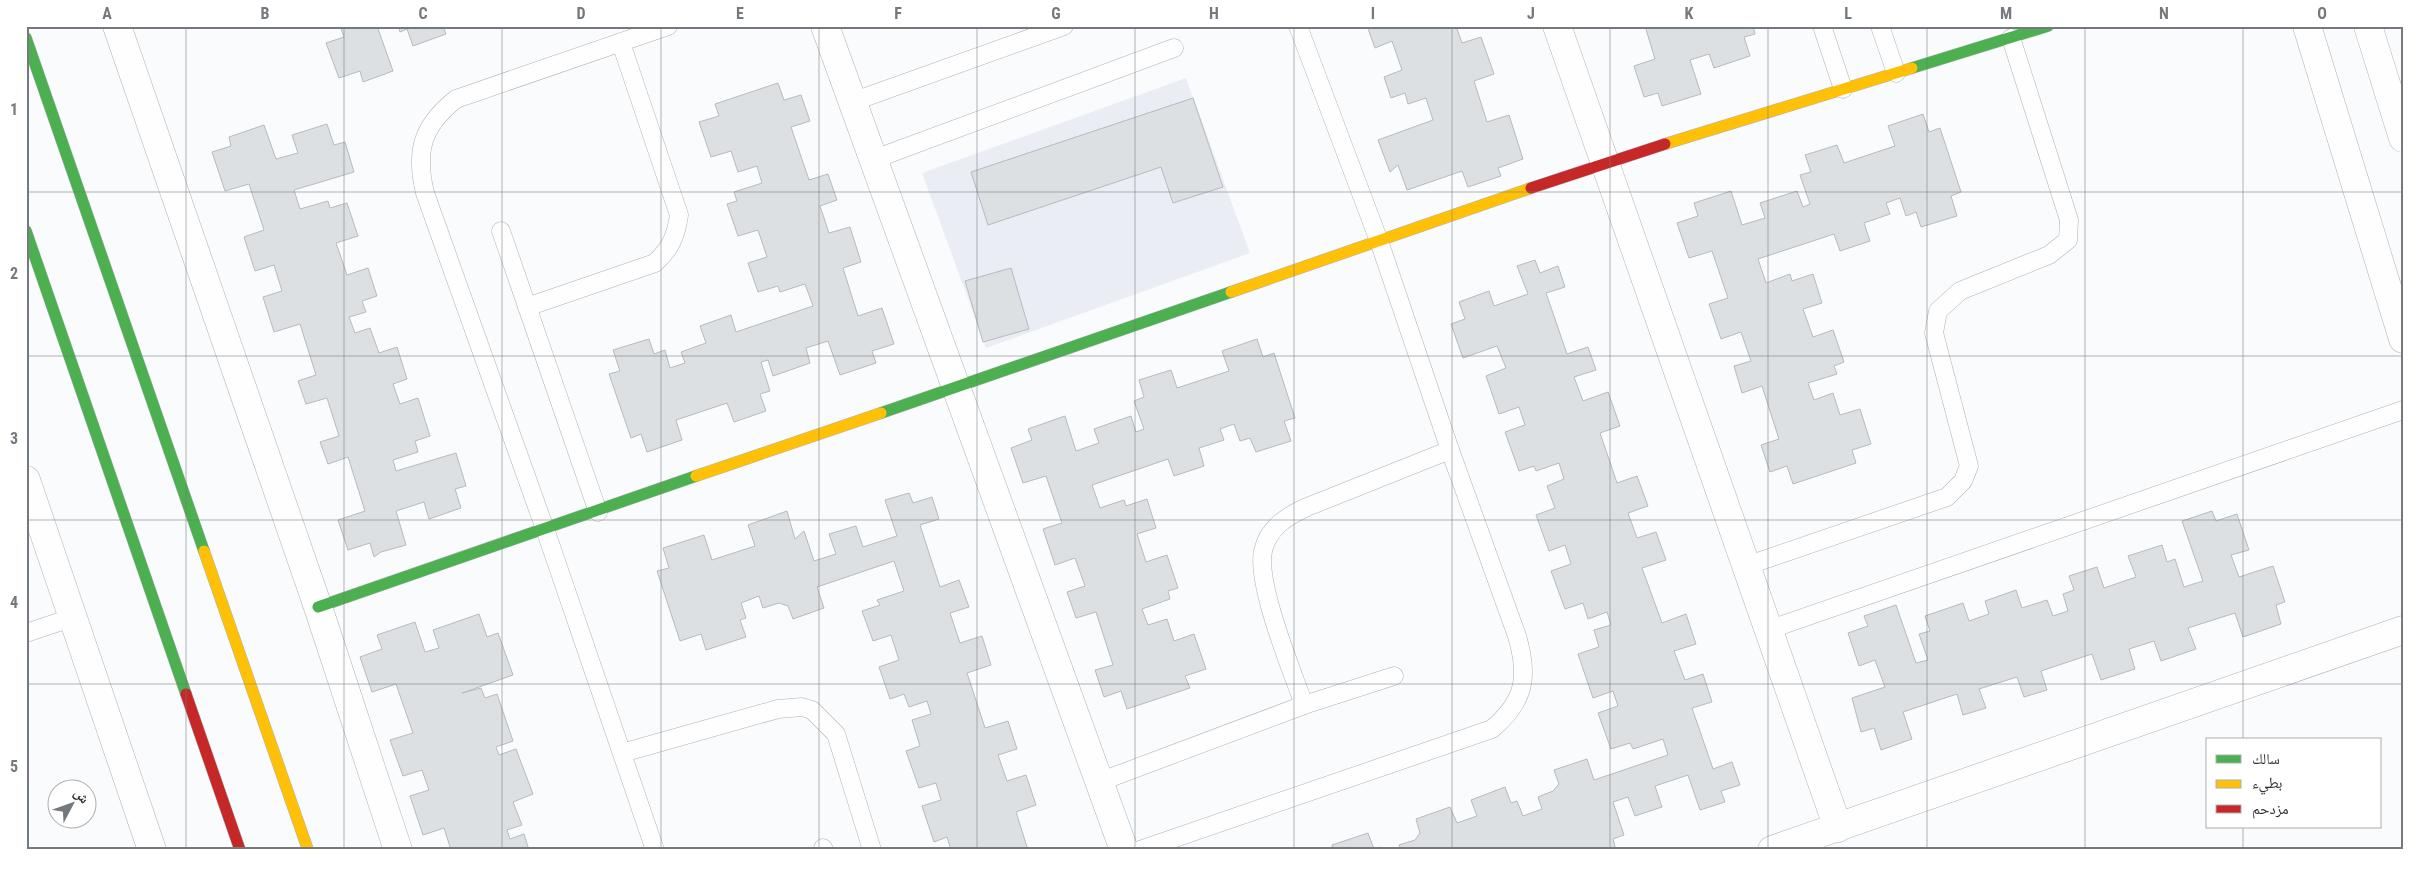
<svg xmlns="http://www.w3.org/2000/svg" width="2429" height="876" viewBox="0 0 2429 876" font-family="'Roboto Condensed','Noto Naskh Arabic',sans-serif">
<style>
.built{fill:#eaeef4}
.building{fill:#dce0e3;stroke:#b7babe}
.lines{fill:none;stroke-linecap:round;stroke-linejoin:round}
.lane-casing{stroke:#afb2b6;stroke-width:19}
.street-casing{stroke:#afb2b6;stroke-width:29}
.fast-casing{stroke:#afb2b6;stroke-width:12}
.slow-casing{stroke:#afb2b6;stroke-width:12}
.jam-casing{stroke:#afb2b6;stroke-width:12}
.lane{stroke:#fefeff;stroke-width:18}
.street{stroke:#fefeff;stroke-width:28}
.fast{stroke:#4caf50;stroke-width:11}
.slow{stroke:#ffc107;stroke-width:11}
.jam{stroke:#c62828;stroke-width:11}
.grid{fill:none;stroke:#75787d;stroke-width:1;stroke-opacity:0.55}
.neatline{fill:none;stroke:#75787d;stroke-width:2}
.grid-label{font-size:16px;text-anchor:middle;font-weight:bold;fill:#75787d}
</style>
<rect width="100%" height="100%" fill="#f9fbfd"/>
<!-- built -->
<path class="built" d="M1186,78L1250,253L986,348L922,173Z"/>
<!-- building -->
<g class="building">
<path d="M340,26H377L393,71L363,82L360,71L339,78L326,43L344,37Z"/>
<path d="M398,26H443L446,34L413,46L407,29L400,32Z"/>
<path d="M1367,26H1456L1462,43L1481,37L1494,74L1474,81L1487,122L1509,115L1523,159L1498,168L1501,176L1468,187L1462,171L1407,190L1398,165L1390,172L1378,140L1433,120L1426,98L1408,104L1405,93L1391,98L1384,77L1402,70L1392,41L1375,48Z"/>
<path d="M1645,26H1753L1755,34L1744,37L1750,56L1714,68L1709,54L1690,60L1701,94L1662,106L1658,93L1644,97L1634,66L1655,59Z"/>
<path d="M778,83L784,100L801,95L810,121L791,127L809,180L828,174L837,200L820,206L829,233L850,227L861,262L843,268L858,316L882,308L894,344L872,351L876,363L840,375L828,341L806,348L810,363L773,376L768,360L761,362L770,391L760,394L766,411L734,422L727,403L676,420L682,440L647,452L641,434L631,438L609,374L620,371L613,350L649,339L654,354L665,350L670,368L685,363L681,352L706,343L700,326L731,315L736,332L813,306L805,284L780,292L778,286L758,292L748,263L767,257L758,230L738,236L727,204L737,201L734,192L762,183L757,166L738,172L731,151L711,157L699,122L719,116L715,104Z"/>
<path d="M1193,98L1223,187L1173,203L1161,167L988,225L971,172Z"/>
<path d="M1923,114L1929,132L1940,128L1961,192L1951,196L1957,216L1921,227L1916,212L1906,216L1900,198L1886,203L1890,214L1864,223L1870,241L1840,251L1834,234L1758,259L1766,283L1790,274L1792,281L1813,274L1822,303L1803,309L1813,337L1833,330L1844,362L1834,366L1837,374L1808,383L1814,400L1833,393L1840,415L1860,409L1871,444L1852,450L1856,463L1793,484L1787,466L1770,472L1761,445L1779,439L1762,386L1742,393L1734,366L1751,361L1741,332L1721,339L1709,304L1728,298L1712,251L1689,258L1677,223L1698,216L1694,203L1731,191L1742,225L1765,218L1760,203L1797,191L1803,207L1810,204L1800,175L1811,172L1805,155L1837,145L1844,163L1895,146L1888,126Z"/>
<path d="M327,124L334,145L345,142L354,172L294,190L300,209L328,201L330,208L347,203L358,236L336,243L347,275L368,268L377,296L362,301L366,312L349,317L355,333L370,328L379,353L397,347L407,379L393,384L400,404L418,398L430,436L415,441L418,452L393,460L396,471L456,453L466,486L455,489L461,508L429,519L424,502L396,511L406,545L381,552L374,557L370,543L348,550L338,520L365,511L348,457L328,464L320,442L339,436L327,398L306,404L298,381L316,375L300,324L274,332L263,297L282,291L274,265L255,271L244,237L264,230L249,184L225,191L212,152L231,146L229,137L264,125L276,159L298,153L292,135Z"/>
<path d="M1535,260L1540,273L1558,266L1565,287L1546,293L1567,354L1588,347L1596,370L1574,377L1583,401L1608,392L1620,426L1600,433L1617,483L1637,476L1648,506L1628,513L1637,538L1656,532L1666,560L1642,568L1662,623L1686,614L1696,644L1674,651L1685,680L1703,674L1712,702L1692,708L1713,769L1732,762L1740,785L1721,791L1725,802L1700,810L1688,775L1655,786L1662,807L1635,816L1628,797L1613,802L1624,835L1613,839L1616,850H1587V848L1580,850H1401L1399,845L1415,840L1420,833L1416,819L1450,807L1457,823L1477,816L1471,800L1505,787L1511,803L1517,801L1523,816L1542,809L1538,797L1553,791L1559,784L1554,770L1587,759L1594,780L1668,755L1663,739L1633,749L1630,743L1611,749L1598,713L1618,706L1613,691L1593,698L1578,654L1599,647L1594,630L1611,625L1607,612L1588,619L1583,603L1565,609L1551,571L1571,564L1565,545L1549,551L1536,515L1555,508L1547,486L1564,479L1559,463L1536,471L1534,466L1519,471L1505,432L1525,425L1519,407L1499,414L1486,376L1506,368L1497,346L1463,358L1451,324L1465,319L1459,302L1489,291L1494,306L1528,294L1517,266Z"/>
<path d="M1011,268L1029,329L983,342L965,281Z"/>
<path d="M1257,339L1263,357L1274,353L1295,418L1284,421L1291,441L1256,452L1250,438L1240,441L1234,424L1220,429L1224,440L1199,448L1204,466L1174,476L1168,459L1092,485L1100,508L1124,500L1126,506L1147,499L1156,528L1137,534L1146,562L1167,555L1178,588L1168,591L1170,599L1142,609L1148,625L1167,619L1174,641L1194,634L1206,669L1185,676L1190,688L1127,709L1121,691L1104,697L1095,670L1113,665L1096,612L1076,618L1067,592L1085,586L1075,558L1055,565L1043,529L1062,523L1046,476L1023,483L1011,448L1032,440L1028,429L1065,416L1076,451L1099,443L1094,429L1131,416L1136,432L1144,429L1134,401L1144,397L1139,380L1171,370L1177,388L1229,371L1222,351Z"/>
<path d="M909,493L913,503L932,497L939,519L920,525L940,587L959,580L969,607L950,613L960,643L982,636L991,665L967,673L985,728L1008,721L1017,749L998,755L1007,781L1026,775L1036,805L1016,812L1028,850H951L947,837L934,842L922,806L941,800L936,783L919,788L906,751L920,746L912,720L931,714L927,701L909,707L904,694L890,699L879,667L899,660L891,635L873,641L862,611L880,605L877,600L904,591L894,561L817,587L824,608L793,619L788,606L779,603L763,608L759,596L741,603L746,618L740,620L746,637L706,650L701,634L680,641L657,571L669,568L663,548L704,535L712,560L755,546L748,525L787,511L795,539L804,531L814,561L836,554L829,534L856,526L863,547L897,536L885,500Z"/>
<path d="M2212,511L2216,521L2237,514L2249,550L2231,555L2239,577L2273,566L2285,602L2276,605L2281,624L2243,637L2235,613L2188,628L2196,649L2161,661L2154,641L2129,649L2135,669L2101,680L2092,654L2041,671L2047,690L2024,697L2017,677L1979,689L1986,708L1963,715L1957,694L1903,712L1912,739L1881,750L1874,728L1861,732L1852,698L1885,687L1875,660L1859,666L1848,633L1868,626L1864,616L1896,605L1916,663L1928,660L1919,634L1930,631L1925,616L1963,603L1969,621L1989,614L1985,601L2016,590L2022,608L2047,600L2053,616L2068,611L2063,594L2074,590L2069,576L2097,567L2104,588L2136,577L2128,556L2162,545L2167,562L2175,559L2184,587L2203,581L2182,521Z"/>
<path d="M479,614L487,637L498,633L513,675L462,693L481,688L485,698L497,694L513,741L496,747L499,755L516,749L533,794L513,802L522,825L507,830L510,839L524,834L529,850H451L444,828L423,835L410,796L429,790L422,770L403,776L390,740L413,733L396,684L372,692L360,657L382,649L377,635L415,622L425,652L439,648L433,630Z"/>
<path d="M1368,833L1374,849L1380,847L1381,850H1333L1332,845Z"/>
</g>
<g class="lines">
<!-- lane casing -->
<g class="lane-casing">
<g id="lane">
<path d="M1822,26L1843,89"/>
<path d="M1880,26L1896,73"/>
<path d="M852,102L1064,26"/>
<path d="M872,160L1174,48"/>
<path d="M501,231L598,512"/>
<path d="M527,307L655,263C671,248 676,236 679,215L621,43"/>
<path d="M1746,566L1947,497L1963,481L1969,466L1934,333L1938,311L1960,291L2049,255L2068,240L2069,220L2011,38"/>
<path d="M1768,630L2403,410"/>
<path d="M26,633L74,617"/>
<path d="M1304,705C1292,671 1256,584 1263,551C1268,528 1287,516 1307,507L1450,450"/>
<path d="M622,753L778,709L802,707L812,710L836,734L872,850"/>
<path d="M1099,782L1304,705L1394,676"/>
<path d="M823,848L824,850"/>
<path d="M655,850L545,529L425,193C415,151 422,126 456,99L668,26"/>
<path d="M1140,850L1492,729C1525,701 1529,677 1517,636L1450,450L1379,241L1298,26"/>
</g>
</g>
<!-- street casing -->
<g class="street-casing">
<g id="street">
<path d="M117,26L318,607L398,850"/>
<path d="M825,26L1124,850"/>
<path d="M1557,26L1838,828"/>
<path d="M2307,26L2403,339"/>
<path d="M2368,26L2403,138"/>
<path d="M26,480L152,850"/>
<path d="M1772,850L2403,630"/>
</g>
</g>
<!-- fast casing -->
<g class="fast-casing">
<g id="fast">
<path d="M26,38L204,551"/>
<path d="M1912,68L2048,26"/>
<path d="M26,231L186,694"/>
<path d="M881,413L1231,292"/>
<path d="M318,607L696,476"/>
</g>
</g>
<!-- slow casing -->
<g class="slow-casing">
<g id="slow">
<path d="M1665,144L1912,68"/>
<path d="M1231,292L1531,188"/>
<path d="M696,476L881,413"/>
<path d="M204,551L308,850"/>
</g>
</g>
<!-- jam casing -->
<g class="jam-casing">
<g id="jam">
<path d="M1531,188L1665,144"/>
<path d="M186,694L240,850"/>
</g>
</g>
<!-- lane -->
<use href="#lane" class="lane"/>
<!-- street -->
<use href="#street" class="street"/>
<!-- fast -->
<use href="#fast" class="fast"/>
<!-- slow -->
<use href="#slow" class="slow"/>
<!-- jam -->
<use href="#jam" class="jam"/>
</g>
<!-- grid -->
<path class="grid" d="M186,26V850M344,26V850M502,26V850M661,26V850M819,26V850M977,26V850M1135,26V850M1294,26V850M1452,26V850M1610,26V850M1768,26V850M1927,26V850M2085,26V850M2243,26V740M26,192H2403M26,356H2403M26,520H2403M26,684H2403M2243,827V850"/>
<!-- border -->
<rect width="2429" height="876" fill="none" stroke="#ffffff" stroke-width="55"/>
<!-- legend -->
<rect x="2206" y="738" width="175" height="90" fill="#ffffff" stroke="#abadaf"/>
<rect x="2216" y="755" width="25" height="8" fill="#4caf50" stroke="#abadaf"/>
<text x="2252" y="764" font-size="15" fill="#2e3238">سالك</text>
<rect x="2216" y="780" width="25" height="8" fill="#ffc107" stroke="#abadaf"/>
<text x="2252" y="788" font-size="15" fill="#2e3238">بطيء</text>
<rect x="2216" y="805" width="25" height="8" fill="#c62828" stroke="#abadaf"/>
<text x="2252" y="814" font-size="15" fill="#2e3238">مزدحم</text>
<!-- north arrow -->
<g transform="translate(72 804) rotate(49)"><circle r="24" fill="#ffffff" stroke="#abadaf"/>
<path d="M0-4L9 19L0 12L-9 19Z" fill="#75787d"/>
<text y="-8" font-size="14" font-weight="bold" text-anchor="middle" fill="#2e3238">ش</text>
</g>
<rect x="28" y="28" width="2374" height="820" class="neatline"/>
<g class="grid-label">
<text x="107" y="19">A</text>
<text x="265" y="19">B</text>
<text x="423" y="19">C</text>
<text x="581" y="19">D</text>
<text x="740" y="19">E</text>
<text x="898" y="19">F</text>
<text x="1056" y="19">G</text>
<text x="1214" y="19">H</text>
<text x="1373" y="19">I</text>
<text x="1531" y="19">J</text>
<text x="1689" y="19">K</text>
<text x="1848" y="19">L</text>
<text x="2006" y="19">M</text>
<text x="2164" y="19">N</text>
<text x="2322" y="19">O</text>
<text x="14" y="115">1</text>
<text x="14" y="279">2</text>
<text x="14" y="444">3</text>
<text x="14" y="608">4</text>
<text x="14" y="772">5</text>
</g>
</svg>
